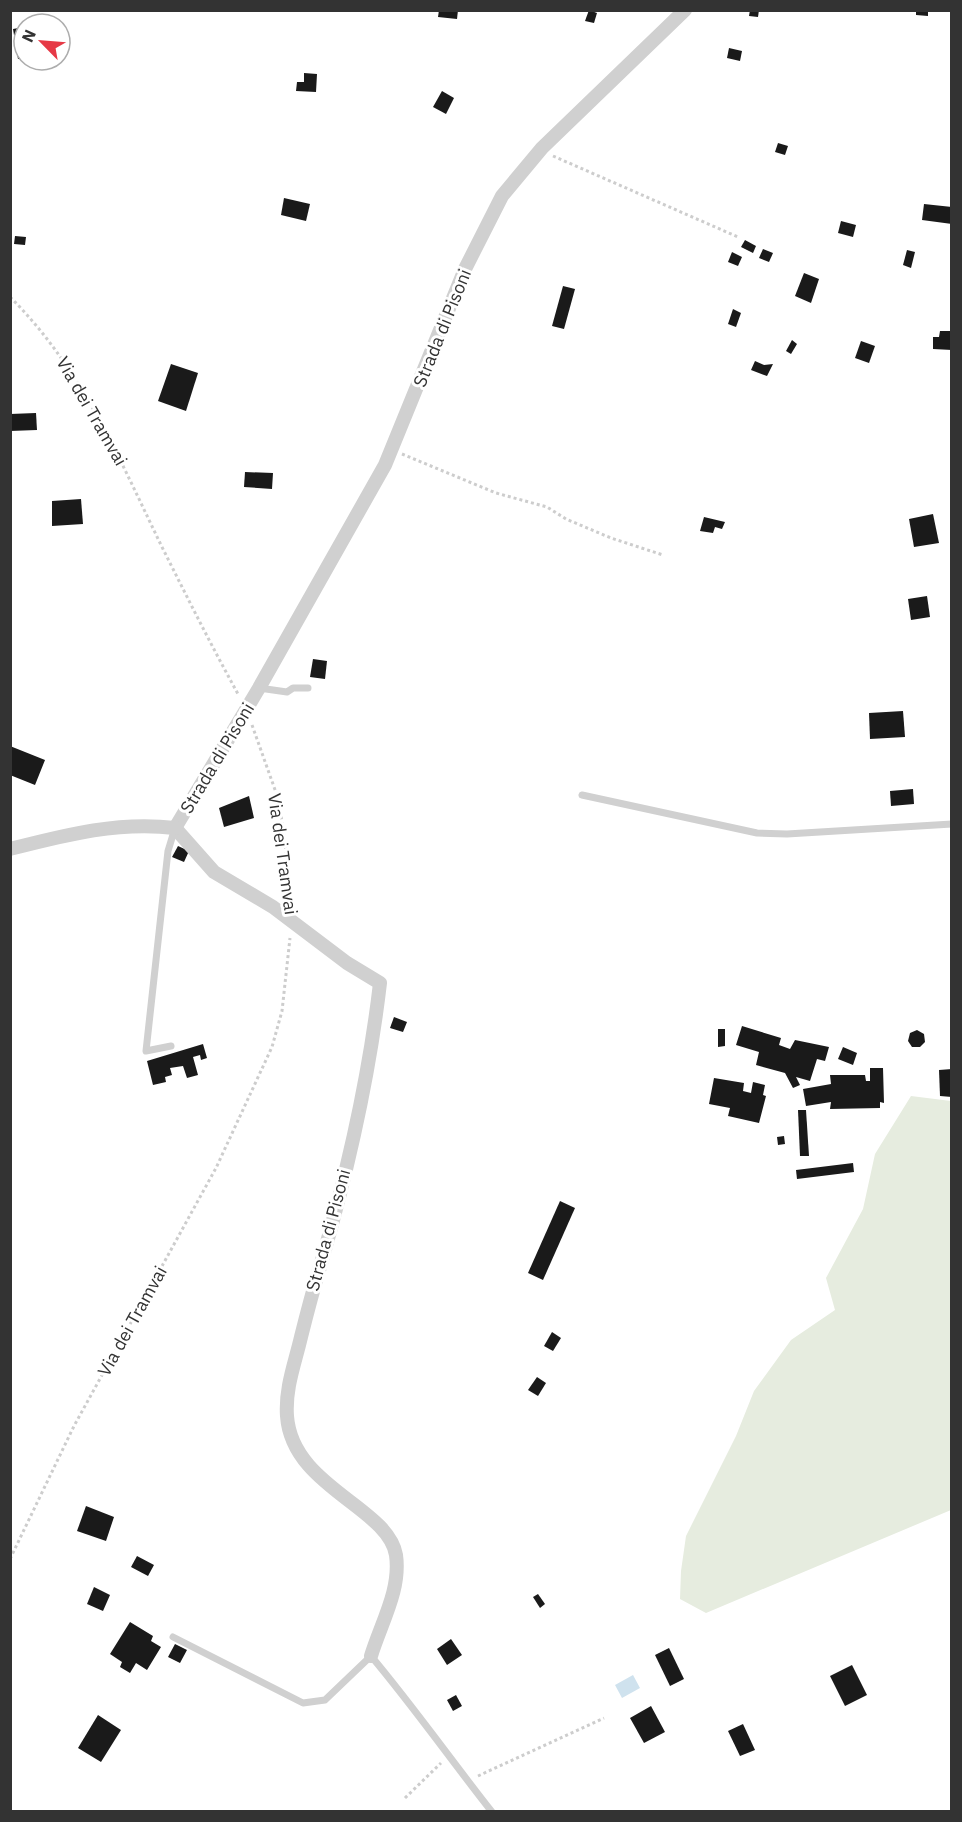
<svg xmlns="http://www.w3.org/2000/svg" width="962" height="1822" viewBox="0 0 962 1822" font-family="'IBM Plex Sans',sans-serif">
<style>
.green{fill:#e6ecdf}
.water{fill:#cfe2ee}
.building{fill:#1a1a1a}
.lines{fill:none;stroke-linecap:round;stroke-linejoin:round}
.path{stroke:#cdcdcd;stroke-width:3;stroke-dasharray:3 3;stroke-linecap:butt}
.service{stroke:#d0d0d0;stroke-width:7}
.minor{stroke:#d0d0d0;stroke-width:14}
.labels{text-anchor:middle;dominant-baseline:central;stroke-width:6;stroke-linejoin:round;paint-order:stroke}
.street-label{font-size:18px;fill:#333;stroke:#fff}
</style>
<rect width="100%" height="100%" fill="#fff"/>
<!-- green -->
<path class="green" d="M911,1096L951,1101V1510L706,1613L680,1599L681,1571L686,1536L736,1436L754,1391L791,1340L835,1310L826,1278L863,1209L875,1154Z"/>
<!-- water -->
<path class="water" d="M633,1675L640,1688L622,1698L615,1685Z"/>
<!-- building -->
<g class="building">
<path d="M439,10H458L457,19L438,17Z"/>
<path d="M589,10L597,13L594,23L585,21Z"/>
<path d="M750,10H759L758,17L749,16Z"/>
<path d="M916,10H928V16L916,15Z"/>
<path d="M24,27V58L18,59L13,29Z"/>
<path d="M729,48L742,51L740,61L727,58Z"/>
<path d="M304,73L317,74L316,92L296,91L297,82H304Z"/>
<path d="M442,91L454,98L446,114L433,107Z"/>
<path d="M778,143L788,146L785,155L775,152Z"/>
<path d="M284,198L310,204L306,221L281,215Z"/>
<path d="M924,204L952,207V224L922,220Z"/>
<path d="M841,221L856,225L853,237L838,233Z"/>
<path d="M15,236L26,237L25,245L14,244Z"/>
<path d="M745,240L756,246L753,253L741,247Z"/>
<path d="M763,249L773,253L769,262L759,258Z"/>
<path d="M907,250L915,252L911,268L903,265Z"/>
<path d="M732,252L742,257L738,266L728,262Z"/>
<path d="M804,273L819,279L811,303L795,296Z"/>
<path d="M563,286L575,289L564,329L552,326Z"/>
<path d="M733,309L741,313L736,327L728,324Z"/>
<path d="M940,331H951L952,350L933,349V337H939Z"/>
<path d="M792,340L797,344L791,354L786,351Z"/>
<path d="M861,341L875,346L869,363L855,358Z"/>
<path d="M755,361L764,365L773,364L767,376L751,370Z"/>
<path d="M171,364L198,373L186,411L158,401Z"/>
<path d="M36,413L37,430L10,431V414Z"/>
<path d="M245,472L273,473L272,489L244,487Z"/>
<path d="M81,499L83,524L52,526V501Z"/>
<path d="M933,514L939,543L914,547L909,519Z"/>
<path d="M704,517L725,522L722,529L715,527L713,533L700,531Z"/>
<path d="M927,596L930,617L911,620L908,599Z"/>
<path d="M313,659L327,661L325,679L310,677Z"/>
<path d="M903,711L905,737L870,739L869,713Z"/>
<path d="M10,746L45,760L35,785L10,775Z"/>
<path d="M913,789L914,804L891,806L890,791Z"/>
<path d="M249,796L254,818L224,827L219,808Z"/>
<path d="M178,846L189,851L184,862L172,857Z"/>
<path d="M394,1017L407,1022L403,1032L390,1028Z"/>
<path d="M742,1026L781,1038L779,1045L790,1049L795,1040L829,1047L825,1061L817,1059L810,1081L796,1077L800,1085L793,1088L785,1073L756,1065L759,1052L736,1045Z"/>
<path d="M718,1029H725V1046L718,1047Z"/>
<path d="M917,1030L924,1034L925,1042L920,1047H912L908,1041L910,1033Z"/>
<path d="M203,1044L207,1058L201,1060L200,1055L193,1057L198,1075L187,1078L183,1066L170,1068L172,1075L165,1077L166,1082L153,1085L147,1061Z"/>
<path d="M843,1047L857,1053L853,1065L838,1059Z"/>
<path d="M870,1068H883L884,1103L880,1102V1108L830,1109L831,1102L806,1106L803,1089L831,1084L830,1075H865L866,1081H870Z"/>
<path d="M952,1069V1097L940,1096L939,1070Z"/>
<path d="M714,1078L744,1083L743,1091L751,1093L753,1082L765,1085L763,1095L766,1096L759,1123L728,1116L730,1108L709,1104Z"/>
<path d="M798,1110H806L809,1156H800Z"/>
<path d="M784,1136L785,1144L778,1145L777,1137Z"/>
<path d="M853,1163L854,1172L797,1179L796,1170Z"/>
<path d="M560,1201L575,1208L543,1280L528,1273Z"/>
<path d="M552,1332L561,1338L553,1351L544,1346Z"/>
<path d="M537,1377L546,1383L538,1396L528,1390Z"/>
<path d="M86,1506L114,1517L106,1541L77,1531Z"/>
<path d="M137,1556L154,1565L148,1576L131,1567Z"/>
<path d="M94,1587L110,1595L103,1611L87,1604Z"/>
<path d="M538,1594L545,1604L540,1608L533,1597Z"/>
<path d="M130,1622L153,1636L151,1641L161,1647L147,1670L136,1663L130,1673L120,1667L122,1662L110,1654Z"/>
<path d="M451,1639L462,1655L447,1665L437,1649Z"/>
<path d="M175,1644L187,1650L180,1663L168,1657Z"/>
<path d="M669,1648L684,1679L670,1686L655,1655Z"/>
<path d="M852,1665L867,1695L845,1706L830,1676Z"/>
<path d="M456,1695L462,1706L453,1711L447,1700Z"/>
<path d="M651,1706L665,1732L644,1743L630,1718Z"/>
<path d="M98,1715L121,1730L101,1762L78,1748Z"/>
<path d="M743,1724L755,1750L740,1756L728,1731Z"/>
</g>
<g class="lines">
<!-- path -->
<g class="path">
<path d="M553,156L738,237"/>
<path d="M10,297C80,366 119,458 161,545C186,595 211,645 238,694"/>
<path d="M402,454L496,493L547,507L566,519L611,538L663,555"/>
<path d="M252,725L279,801L289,872L290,902"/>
<path d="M10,1559L74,1426L216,1168L272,1047L282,1011L290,938"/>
<path d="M478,1776L604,1718"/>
<path d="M405,1798L441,1763"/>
</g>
<!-- service -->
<g class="service">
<path d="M259,688L287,692L293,688H308"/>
<path d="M582,795L757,833L787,834L952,824"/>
<path d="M171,1046L146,1051L168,851L175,828"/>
<path d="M173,1637L303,1703L325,1700L371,1656C413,1706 451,1760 492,1812"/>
</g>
<!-- minor -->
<g class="minor">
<path d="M175,828L214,872L273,907L347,963L380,983C369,1078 347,1174 320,1267C313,1290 307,1313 301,1337C295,1363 285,1388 287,1416C292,1487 388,1507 396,1555C401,1590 381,1623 371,1656"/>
<path d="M175,828L259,688L385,465L465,269L502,196L542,148L685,10"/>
<path d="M10,849C65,835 118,821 175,828"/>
</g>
</g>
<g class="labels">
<!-- street labels -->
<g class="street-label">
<text transform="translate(442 328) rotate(-68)">Strada di Pisoni</text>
<text transform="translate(92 411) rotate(60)">Via dei Tramvai</text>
<text transform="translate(217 758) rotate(-59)">Strada di Pisoni</text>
<text transform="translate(283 854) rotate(82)">Via dei Tramvai</text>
<text transform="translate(328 1230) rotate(-75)">Strada di Pisoni</text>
<text transform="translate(132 1321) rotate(-61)">Via dei Tramvai</text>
</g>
</g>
<!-- border -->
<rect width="962" height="1822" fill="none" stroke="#333333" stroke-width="24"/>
<!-- north arrow -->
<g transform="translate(42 42) rotate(295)"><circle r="28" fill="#ffffff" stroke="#adadad" stroke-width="1.5"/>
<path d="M0-4.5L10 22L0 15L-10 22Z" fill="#e63946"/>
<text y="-9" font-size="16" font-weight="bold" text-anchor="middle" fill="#333333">N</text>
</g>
</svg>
